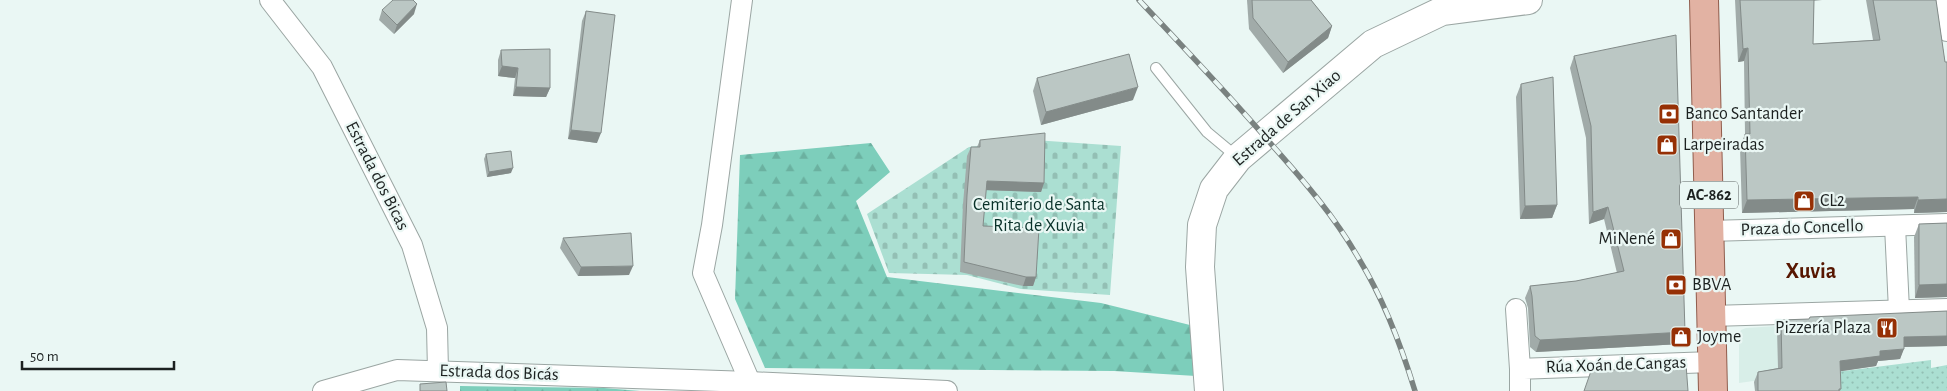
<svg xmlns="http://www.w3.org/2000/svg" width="1947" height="391" viewBox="0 0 1947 391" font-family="'Alegreya Sans',sans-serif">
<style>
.built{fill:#d8eee8}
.grass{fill:url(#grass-dots)}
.forest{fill:url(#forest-firs)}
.cemetery{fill:url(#cemetery-stones)}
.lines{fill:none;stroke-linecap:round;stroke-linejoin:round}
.lane-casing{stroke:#9ba6a3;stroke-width:12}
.street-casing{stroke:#9ba6a3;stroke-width:22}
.secondary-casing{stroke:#9ba6a3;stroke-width:30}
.primary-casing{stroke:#905d4d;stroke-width:30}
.lane{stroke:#fff;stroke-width:10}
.street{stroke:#fff;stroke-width:20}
.secondary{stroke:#fff;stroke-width:28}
.primary{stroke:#e2b2a3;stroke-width:28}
.rail-casing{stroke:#7a8280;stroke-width:5.5}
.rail{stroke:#eaf7f4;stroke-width:4;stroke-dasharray:11;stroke-linecap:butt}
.wall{fill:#a1aba9}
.shaded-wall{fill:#838b89}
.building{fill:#bbc7c4;stroke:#838b89}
.labels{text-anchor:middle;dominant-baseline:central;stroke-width:4.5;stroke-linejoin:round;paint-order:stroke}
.shield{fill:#eaf7f4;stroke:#5a6160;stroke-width:1}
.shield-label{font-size:16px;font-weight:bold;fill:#1c2120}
.poi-label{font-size:18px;fill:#1c2120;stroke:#eaf7f4;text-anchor:start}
.street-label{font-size:18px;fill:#1c2120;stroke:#eaf7f4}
.park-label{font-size:18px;fill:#093129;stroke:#eaf7f4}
.district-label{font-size:22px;font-weight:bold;fill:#571600;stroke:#eaf7f4}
</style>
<defs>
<pattern id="grass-dots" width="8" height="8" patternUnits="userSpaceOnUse" patternTransform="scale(1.25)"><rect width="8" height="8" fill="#abdfd2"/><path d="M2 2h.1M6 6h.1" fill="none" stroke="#93bfb4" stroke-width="1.8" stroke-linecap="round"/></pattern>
<pattern id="forest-firs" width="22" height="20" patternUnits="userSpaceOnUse" patternTransform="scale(1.25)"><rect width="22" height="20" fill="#7dcebb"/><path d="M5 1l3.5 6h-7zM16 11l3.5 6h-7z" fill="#6bb1a0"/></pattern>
<pattern id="cemetery-stones" width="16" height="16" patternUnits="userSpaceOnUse" patternTransform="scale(1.25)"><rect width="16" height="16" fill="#abdfd2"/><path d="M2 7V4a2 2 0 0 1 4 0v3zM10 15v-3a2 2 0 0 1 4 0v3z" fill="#93bfb4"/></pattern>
</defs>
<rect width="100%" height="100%" fill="#eaf7f4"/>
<!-- built -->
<path class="built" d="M1777,326L1789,376L1739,383V334L1741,330L1746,328Z"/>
<!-- grass -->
<path class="grass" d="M1931,360V368L1947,365V391H1837L1836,372Z"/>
<!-- forest -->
<g class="forest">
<path d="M871,143L890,172L856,201L887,277L1101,303L1190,325L1196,376L1114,371L765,368L735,299L740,155Z"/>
<path d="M460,386L604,388L640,391H460Z"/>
</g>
<!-- cemetery -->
<path class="cemetery" d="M1034,140L1121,146L1110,295L1021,289L967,275L889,273L867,214L969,147Z"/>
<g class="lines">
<!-- lane casing -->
<g class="lane-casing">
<path id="lane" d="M1156,68L1207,132L1237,157"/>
</g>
<!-- street casing -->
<g class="street-casing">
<g id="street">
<path d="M270,0L322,67L412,245L437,328L438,371"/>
<path d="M742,0L712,225L703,273L750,382"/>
<path d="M1943,0L1947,31"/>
<path d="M1895,226L1899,310"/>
<path d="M1709,231L1947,224"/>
<path d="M1516,309L1520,369"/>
<path d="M1711,316L1947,309"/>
<path d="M323,391L397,370L750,382L947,391"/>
<path d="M1520,391V369L1712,362"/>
</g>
</g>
<!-- secondary casing -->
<g class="secondary-casing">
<path id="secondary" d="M1209,391L1200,267L1202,225L1214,189L1238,158L1373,44L1442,11L1528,0"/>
</g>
<!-- primary casing -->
<g class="primary-casing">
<path id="primary" d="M1704,0L1713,391"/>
</g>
<!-- lane -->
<use href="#lane" class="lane"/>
<!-- street -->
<use href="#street" class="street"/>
<!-- secondary -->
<use href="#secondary" class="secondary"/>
<!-- primary -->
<use href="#primary" class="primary"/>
<!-- rail casing -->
<g class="rail-casing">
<path id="rail" d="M1139,0C1184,48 1229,95 1272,145C1304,181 1335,217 1359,259C1384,300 1401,345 1415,391"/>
</g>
<!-- rail -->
<use href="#rail" class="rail"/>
</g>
<!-- wall -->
<g class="wall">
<path d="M1247,0H1311L1332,26L1328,38L1283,73L1249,29Z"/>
<path d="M1735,0H1822L1814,1L1813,44L1873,40L1866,0H1936L1945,62H1947V212L1914,213V209L1742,213L1740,147L1745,134L1744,61L1738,62Z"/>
<path d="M382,10L414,14L394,34L379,20Z"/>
<path d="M586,11L597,143L568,139L582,21Z"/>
<path d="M501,50L550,88L546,97L513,96L515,78L498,76V60Z"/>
<path d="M1574,56L1685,332L1681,344L1536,352L1530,347L1528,308L1525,298L1530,286L1576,281L1617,273L1604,219L1589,224L1586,138L1570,68Z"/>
<path d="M1037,78L1133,100L1041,125L1033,91Z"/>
<path d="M1521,84L1557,205L1552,218L1520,219L1516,97Z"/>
<path d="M980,140L1044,183L1041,192L986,190L983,226L1036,277L1033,286H1023L960,272L963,204L967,156L971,147H977Z"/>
<path d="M486,154L511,173L487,177L484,159Z"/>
<path d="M1947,223V297L1915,298L1914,237L1919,224Z"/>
<path d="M563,238L629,275L578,276L560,248Z"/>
<path d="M1947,311V346L1904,347L1900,359L1878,361L1876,366L1840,371L1841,389L1840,391H1755L1754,382L1758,372L1778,368L1777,330L1781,320L1809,319Z"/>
</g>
<!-- shaded-wall -->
<g class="shaded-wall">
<path d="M417,4L414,14L394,34L397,25Z"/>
<path d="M1332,26L1328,38L1283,73L1288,62Z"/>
<path d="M1748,48L1744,61L1738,62L1743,49Z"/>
<path d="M502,66L518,68L515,78L498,76Z"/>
<path d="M516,87L550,88L546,97L513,96Z"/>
<path d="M1138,87L1133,100L1041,125L1046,112Z"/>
<path d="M571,130L601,133L597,143L568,139Z"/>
<path d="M513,168L511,173L487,177L489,172Z"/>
<path d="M987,181L1044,183L1041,192L983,190Z"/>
<path d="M1918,197L1914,209L1742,213L1747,200Z"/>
<path d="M1947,199V212L1914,213L1918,200Z"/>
<path d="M1557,205L1552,218L1520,219L1525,206Z"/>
<path d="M1608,207L1604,219L1589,224L1593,212Z"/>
<path d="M633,266L629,275L578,276L581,267Z"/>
<path d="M1026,277H1036L1033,286H1023Z"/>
<path d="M1947,284V297L1915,298L1919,285Z"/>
<path d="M1685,332L1681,344L1536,352L1540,340Z"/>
<path d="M1947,336V346L1900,347L1904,337Z"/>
<path d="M1904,349L1900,359L1878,361L1876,366L1836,372L1840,361L1880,351Z"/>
</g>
<!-- building -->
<g class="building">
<path d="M393,0H413L417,4L397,25L382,10Z"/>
<path d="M1252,0H1311L1332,26L1288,62L1253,18Z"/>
<path d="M1740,0H1814L1813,44L1880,40L1873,0H1936L1945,62H1947V199L1918,200V197L1747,200L1745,134H1750L1748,48L1743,49Z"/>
<path d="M586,11L615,15L601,133L571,130Z"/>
<path d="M1676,35L1685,332L1540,340L1535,336L1532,296L1530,286L1576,281L1624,271L1608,207L1593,212L1591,126L1574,56Z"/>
<path d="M550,49V88L516,87L518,68L502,66L501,50Z"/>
<path d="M1129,54L1138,87L1046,112L1037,78Z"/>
<path d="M1553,77L1557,205L1525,206L1521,84Z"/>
<path d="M1045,133L1044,183L987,181L983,226L1039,228L1036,277H1026L964,262L967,195L971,147H980V140Z"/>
<path d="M511,151L513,168L489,172L486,154Z"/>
<path d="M1947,223V284L1919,285V224Z"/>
<path d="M631,233L633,266L581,267L563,238Z"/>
<path d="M1947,311V336L1904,337V349L1880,351V356L1840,361L1841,389H1839V391H1758V372L1782,368L1781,320L1809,319L1810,317Z"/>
<path d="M1686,364L1688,391H1584L1591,371L1652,368V366Z"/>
<path d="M446,382L447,391H420V384Z"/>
</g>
<!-- icons -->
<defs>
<g id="bank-square" transform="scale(1.125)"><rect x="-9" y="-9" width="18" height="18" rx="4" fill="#963005" stroke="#eaf7f4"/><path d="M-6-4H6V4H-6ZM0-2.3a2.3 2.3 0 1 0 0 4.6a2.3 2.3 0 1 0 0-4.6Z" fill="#fff"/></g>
<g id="shop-square" transform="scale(1.125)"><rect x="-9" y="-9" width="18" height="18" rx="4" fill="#963005" stroke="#eaf7f4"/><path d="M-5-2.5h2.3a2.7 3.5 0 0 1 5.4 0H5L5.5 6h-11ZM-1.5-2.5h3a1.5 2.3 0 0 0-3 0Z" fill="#fff"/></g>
<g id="restaurant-square" transform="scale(1.125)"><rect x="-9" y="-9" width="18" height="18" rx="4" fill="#963005" stroke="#eaf7f4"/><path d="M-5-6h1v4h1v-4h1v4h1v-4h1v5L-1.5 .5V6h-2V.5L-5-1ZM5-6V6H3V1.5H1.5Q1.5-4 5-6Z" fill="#fff"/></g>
</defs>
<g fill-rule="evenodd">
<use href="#bank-square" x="1669" y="114"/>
<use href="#shop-square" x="1667" y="145"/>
<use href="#shop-square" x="1804" y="201"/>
<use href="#shop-square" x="1671" y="239"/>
<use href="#bank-square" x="1676" y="285"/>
<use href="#restaurant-square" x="1887" y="328"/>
<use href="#shop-square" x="1681" y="337"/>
</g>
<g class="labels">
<!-- shield labels -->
<rect class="shield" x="1680" y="181.5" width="58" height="27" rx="4"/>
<g class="shield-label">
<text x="1709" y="195">AC-862</text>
</g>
<!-- poi labels -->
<g class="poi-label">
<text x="1685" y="114">Banco Santander</text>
<text x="1683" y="145">Larpeiradas</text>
<text x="1820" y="201">CL2</text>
<text x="1655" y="239" text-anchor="end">MiNené</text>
<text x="1692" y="285">BBVA</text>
<text x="1871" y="328" text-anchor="end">Pizzería Plaza</text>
<text x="1697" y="337">Joyme</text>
</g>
<!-- street labels -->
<g class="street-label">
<text transform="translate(1287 118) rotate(-41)">Estrada de San Xiao</text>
<text transform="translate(377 176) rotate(63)">Estrada dos Bicas</text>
<text transform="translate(1802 228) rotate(-2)">Praza do Concello</text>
<text transform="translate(1616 365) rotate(-2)">Rúa Xoán de Cangas</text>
<text transform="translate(499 373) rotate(2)">Estrada dos Bicás</text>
</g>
<!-- park labels -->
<g class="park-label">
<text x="1039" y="205">Cemiterio de Santa<tspan x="1039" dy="21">Rita de Xuvia</tspan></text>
</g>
<!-- district labels -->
<g class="district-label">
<text x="1811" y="271">Xuvia</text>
</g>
</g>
<!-- scale -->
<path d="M22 361v8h152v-8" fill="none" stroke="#1c2120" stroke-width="2.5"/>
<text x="30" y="361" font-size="15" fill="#1c2120" stroke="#eaf7f4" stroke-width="4" paint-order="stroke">50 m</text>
</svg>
